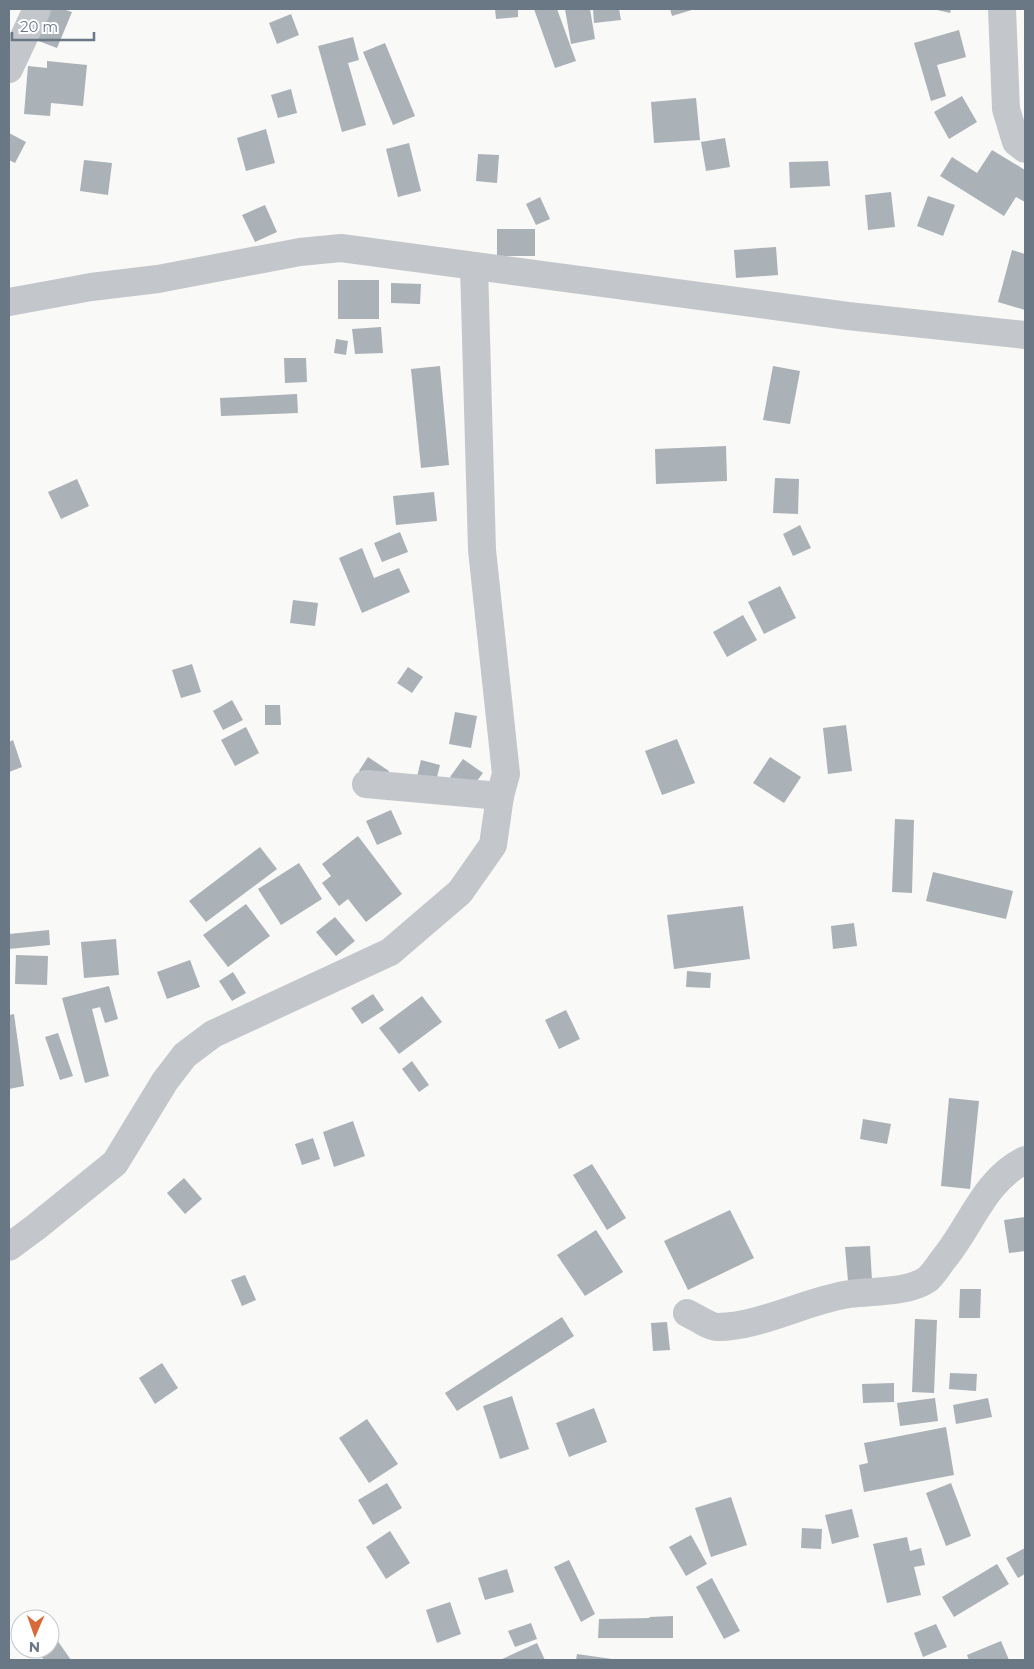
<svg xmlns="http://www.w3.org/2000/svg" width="1034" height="1669" viewBox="0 0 1034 1669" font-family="Montserrat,sans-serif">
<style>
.building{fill:#aab1b7}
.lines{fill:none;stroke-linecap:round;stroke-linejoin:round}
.minor{stroke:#c3c6ca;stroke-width:28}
</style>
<rect width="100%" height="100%" fill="#f9f9f7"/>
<!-- building -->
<g class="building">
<path d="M49,9H63L72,12L57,48L36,40Z"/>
<path d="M495,9H518V17L496,19Z"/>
<path d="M534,9H557L576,61L555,68Z"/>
<path d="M565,9H590L595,39L571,44Z"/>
<path d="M593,9H619L621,20L594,23Z"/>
<path d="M670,9H695L672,16Z"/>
<path d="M933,9H951L950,13Z"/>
<path d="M291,14L299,35L277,44L269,23Z"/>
<path d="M959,30L966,57L937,65L946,96L931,101L914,43Z"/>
<path d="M353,37L359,60L348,63L366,125L342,132L318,46Z"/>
<path d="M385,43L415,116L393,125L363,52Z"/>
<path d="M47,61L87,65L83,106L51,103L50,116L24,114L28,66L47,68Z"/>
<path d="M291,89L297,113L278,118L271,95Z"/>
<path d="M962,96L977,122L949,139L934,112Z"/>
<path d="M696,98L700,140L654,143L651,102Z"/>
<path d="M266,129L275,163L246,171L237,138Z"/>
<path d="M9,133L26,142L15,163L9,160Z"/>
<path d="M725,138L730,167L706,171L701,142Z"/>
<path d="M409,143L421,191L398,197L386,149Z"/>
<path d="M992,150L1025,170V202L1016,197L1004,216L940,176L952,157L977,173Z"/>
<path d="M478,154L499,155L497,183L476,181Z"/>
<path d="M84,160L112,163L108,195L80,191Z"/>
<path d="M828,161L830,186L790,188L789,162Z"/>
<path d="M891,192L895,227L868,230L865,195Z"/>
<path d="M928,196L955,205L943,236L917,226Z"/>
<path d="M540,197L550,219L536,225L526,204Z"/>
<path d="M265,205L277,232L255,242L242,215Z"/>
<rect x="497" y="229" width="38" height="27"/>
<path d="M776,247L778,275L736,278L734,250Z"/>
<path d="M1012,250L1025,254V310L998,302Z"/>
<rect x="338" y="280" width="41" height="39"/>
<path d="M391,283L421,284L420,304L391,303Z"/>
<path d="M381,327L383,353L355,354L352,329Z"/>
<path d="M336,339L348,341L346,355L334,353Z"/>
<path d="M284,358H306L307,382L285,383Z"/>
<path d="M440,366L449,465L421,468L411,369Z"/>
<path d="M773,366L800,371L790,424L763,420Z"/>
<path d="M297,394L298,413L221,416L220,398Z"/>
<path d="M726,446L727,481L656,484L655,449Z"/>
<path d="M775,478L799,479L798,514L773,513Z"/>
<path d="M77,479L89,506L61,519L48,492Z"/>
<path d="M434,492L437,521L396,525L393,496Z"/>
<path d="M800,525L811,548L793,556L783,534Z"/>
<path d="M400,532L408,552L382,562L374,543Z"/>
<path d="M362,548L374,578L399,568L410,592L362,613L339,558Z"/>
<path d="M780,586L796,618L764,634L748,602Z"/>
<path d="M293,600L318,603L315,626L290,623Z"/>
<path d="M743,615L757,640L727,657L713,632Z"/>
<path d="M192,664L201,692L181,698L172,670Z"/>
<path d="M408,667L423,677L412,693L397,683Z"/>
<path d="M232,700L243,720L223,730L213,711Z"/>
<path d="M265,705H280L281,725H265Z"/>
<path d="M455,712L477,716L471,748L449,744Z"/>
<path d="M846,725L852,771L828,774L823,728Z"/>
<path d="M246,727L259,753L235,766L221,740Z"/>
<path d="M677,739L695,783L662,795L645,751Z"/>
<path d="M13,740L22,767L9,772V742Z"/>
<path d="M368,757L389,771L380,785L359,771Z"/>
<path d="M770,757L801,777L784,803L753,783Z"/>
<path d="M463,759L483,773L470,790L450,777Z"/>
<path d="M421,760L440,765L435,785L416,781Z"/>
<path d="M391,810L402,834L377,845L366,821Z"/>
<path d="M895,819L914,820L912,893L892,892Z"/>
<path d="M358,836L402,894L366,922L348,899L339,906L322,883L331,876L322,864Z"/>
<path d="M260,847L277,869L206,922L189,901Z"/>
<path d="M299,863L322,899L281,925L258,889Z"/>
<path d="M933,872L1013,891L1006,919L926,901Z"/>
<path d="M246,904L270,936L228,967L203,935Z"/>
<path d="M743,906L750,959L674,969L667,915Z"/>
<path d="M335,917L355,941L336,956L316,932Z"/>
<path d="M854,923L857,946L833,949L831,926Z"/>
<path d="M49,930L50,945L9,949V934Z"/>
<path d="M116,939L119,975L84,978L81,942Z"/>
<path d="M16,955L48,956L47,985L15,984Z"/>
<path d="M190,960L200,987L167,999L157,972Z"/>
<path d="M687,971L711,973L710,988L686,987Z"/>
<path d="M233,972L246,993L232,1001L219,981Z"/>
<path d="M109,986L118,1019L105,1023L100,1007L92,1009L109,1076L85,1083L62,998Z"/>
<path d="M373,994L384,1010L362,1024L351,1008Z"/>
<path d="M422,996L442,1022L399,1054L379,1028Z"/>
<path d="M566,1010L580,1039L559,1049L545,1020Z"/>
<path d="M14,1014L24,1086L9,1089V1015Z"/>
<path d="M58,1033L73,1076L60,1080L45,1037Z"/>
<path d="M412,1061L429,1085L419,1092L402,1069Z"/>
<path d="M949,1098L979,1101L970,1189L941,1186Z"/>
<path d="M863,1119L891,1124L887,1144L860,1139Z"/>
<path d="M353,1121L365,1156L334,1167L323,1132Z"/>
<path d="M313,1138L320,1159L302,1165L295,1144Z"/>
<path d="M592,1164L626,1218L607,1230L573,1175Z"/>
<path d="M184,1178L202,1199L185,1214L167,1193Z"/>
<path d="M730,1210L754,1258L688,1290L664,1241Z"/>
<path d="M1025,1217V1251L1009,1253L1004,1220Z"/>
<path d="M596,1230L623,1272L585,1296L557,1255Z"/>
<path d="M870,1246L872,1280L848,1281L845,1247Z"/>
<path d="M245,1275L256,1300L242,1306L231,1280Z"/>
<path d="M960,1289H981L980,1318H959Z"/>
<path d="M562,1317L574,1336L457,1411L445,1393Z"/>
<path d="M915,1319L937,1320L934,1393L912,1392Z"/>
<path d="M667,1322L670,1350L653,1351L651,1323Z"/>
<path d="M162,1363L178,1388L155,1404L139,1378Z"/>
<path d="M950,1373L977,1374L976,1391L949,1389Z"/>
<path d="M894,1383V1402L863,1403L862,1384Z"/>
<path d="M512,1396L529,1449L500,1459L483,1406Z"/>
<path d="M935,1398L938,1421L900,1426L897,1403Z"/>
<path d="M988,1398L992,1417L956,1424L953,1405Z"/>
<path d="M594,1408L607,1442L569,1457L556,1423Z"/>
<path d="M367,1419L398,1464L369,1483L339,1438Z"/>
<path d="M946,1427L954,1475L864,1492L859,1465L868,1463L864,1443Z"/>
<path d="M387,1483L402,1508L373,1525L358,1500Z"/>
<path d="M951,1483L971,1536L946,1546L926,1493Z"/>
<path d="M731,1497L747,1545L711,1557L695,1508Z"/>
<path d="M852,1509L859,1537L832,1544L825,1515Z"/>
<path d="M802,1528L822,1529L821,1549L801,1548Z"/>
<path d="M390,1531L410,1563L386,1579L366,1547Z"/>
<path d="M691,1535L707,1564L686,1576L669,1547Z"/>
<path d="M907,1537L910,1551L921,1548L925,1565L914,1567L921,1595L887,1603L873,1544Z"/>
<path d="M1025,1548V1574L1018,1578L1006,1558Z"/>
<path d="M569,1560L595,1614L581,1622L554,1567Z"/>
<path d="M997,1564L1009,1584L954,1617L942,1597Z"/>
<path d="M507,1569L514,1592L485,1600L478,1578Z"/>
<path d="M712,1578L740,1631L724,1639L696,1587Z"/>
<path d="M450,1602L461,1634L437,1643L426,1610Z"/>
<path d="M673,1616V1638H598L599,1619L650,1618L649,1617Z"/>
<path d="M531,1623L537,1639L515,1647L508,1631Z"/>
<path d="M936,1624L947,1647L923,1657L914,1633Z"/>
<path d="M50,1630L71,1660H44L36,1649H50Z"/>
<path d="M1001,1641L1009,1660H969L967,1655Z"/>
<path d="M537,1643L545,1660H500Z"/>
<path d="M577,1654L612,1659V1660H576Z"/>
</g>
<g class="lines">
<!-- minor -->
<g class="minor">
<path d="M1002,9L1006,109L1016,142L1025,149"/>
<path d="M9,69L37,9"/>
<path d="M9,302L91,287L158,279L300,252L341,248L848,316L1025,335"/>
<path d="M366,784L500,796"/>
<path d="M9,1247L36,1227L115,1163L165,1081L185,1055L213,1034L390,952L460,892L493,845L500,796L506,774L482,550L474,266"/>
<path d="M687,1313C696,1317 709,1327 718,1327C760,1327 807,1300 850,1294C873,1291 908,1293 928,1279C933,1274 938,1267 942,1261C971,1227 983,1181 1025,1160"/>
</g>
</g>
<!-- border -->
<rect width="1034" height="1669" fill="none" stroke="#6a7886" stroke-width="20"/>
<!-- north arrow -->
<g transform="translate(35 1634) rotate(182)"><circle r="24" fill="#ffffff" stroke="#c3c9cf"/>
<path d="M0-4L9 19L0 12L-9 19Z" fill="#d76a39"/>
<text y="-8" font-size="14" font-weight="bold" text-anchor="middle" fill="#6a7886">N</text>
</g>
<!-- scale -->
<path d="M12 32v8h82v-8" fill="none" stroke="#6a7886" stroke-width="2.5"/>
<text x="20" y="32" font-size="15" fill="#6a7886" stroke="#ffffff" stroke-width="4" paint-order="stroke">20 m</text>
</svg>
